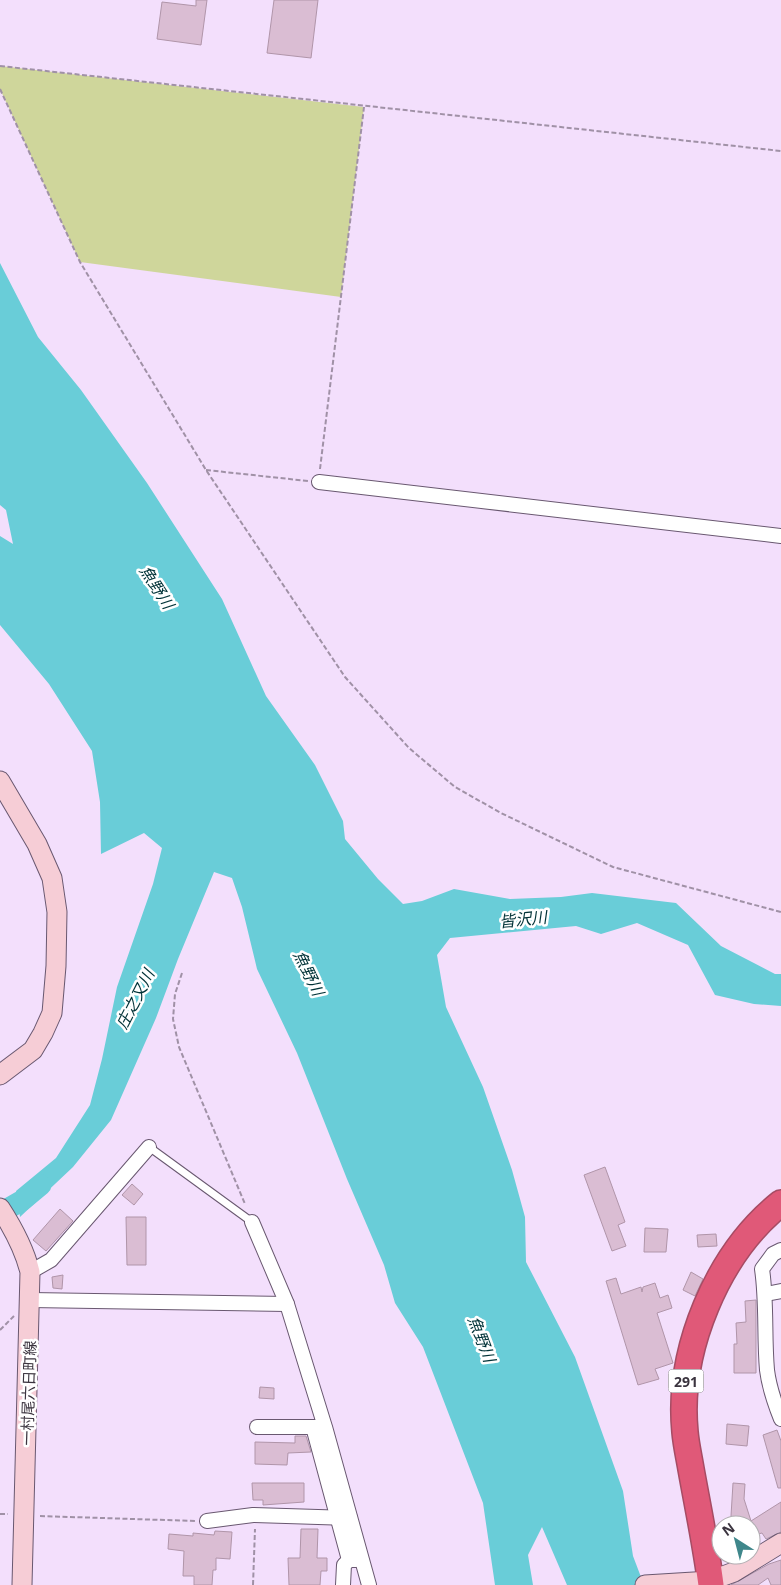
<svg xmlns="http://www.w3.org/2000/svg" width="781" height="1585" viewBox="0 0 781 1585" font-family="'Open Sans','Noto Sans JP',sans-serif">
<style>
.green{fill:#cfd69b}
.water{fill:#69cdd8}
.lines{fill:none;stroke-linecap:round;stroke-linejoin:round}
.river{stroke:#69cdd8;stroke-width:21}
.building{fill:#dabdd3;stroke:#b095a9}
.lane-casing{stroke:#695870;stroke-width:9}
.street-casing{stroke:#695870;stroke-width:16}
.secondary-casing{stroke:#695870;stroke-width:21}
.highway-casing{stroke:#a64c64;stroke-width:28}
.path{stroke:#a091a6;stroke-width:2;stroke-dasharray:5 2.5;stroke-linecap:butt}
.lane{stroke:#fff;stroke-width:7}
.street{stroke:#fff;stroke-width:14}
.secondary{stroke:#f6cdd6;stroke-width:19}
.highway{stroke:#e05978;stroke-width:25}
.labels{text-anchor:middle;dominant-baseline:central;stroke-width:5;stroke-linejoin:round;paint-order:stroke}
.shield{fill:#fff;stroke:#767179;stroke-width:1}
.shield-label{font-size:14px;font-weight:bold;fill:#3b343f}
.street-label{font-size:15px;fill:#3b343f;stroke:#fff}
.water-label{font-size:16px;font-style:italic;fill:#003237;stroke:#fff}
</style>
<rect width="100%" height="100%" fill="#f3dffc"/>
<!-- green -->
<path class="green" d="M0,66L364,107L341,297L80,262L0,89Z"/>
<!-- water -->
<path class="water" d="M0,263L38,337L81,390L147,483L222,599L266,696L315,765L343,821L345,839L378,879L403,904L422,901L454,889L510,899L561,897L592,893L676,903L721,946L775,974H781V1006L754,1004L715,995L688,945L637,923L601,934L576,926L450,938L437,955L446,1007L483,1087L512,1170L525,1217L526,1262L575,1357L623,1491L633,1556L644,1585H567L542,1527L528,1555L533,1585H495L483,1503L423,1347L395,1303L384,1265L347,1179L297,1053L257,969L242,907L232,878L214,872L178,959L156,1018L111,1120L73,1167L20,1217L16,1191L56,1158L90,1105L102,1059L117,987L153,884L162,848L144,833L101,854L100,802L92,751L49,684L0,625V536L13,544L6,510L0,505Z"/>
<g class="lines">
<!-- river -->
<path class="river" d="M0,1213L23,1200L41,1185"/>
</g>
<!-- building -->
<g class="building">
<path d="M196,0H207L201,45L157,39L162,2L196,6Z"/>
<path d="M274,0H318L311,58L267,53Z"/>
<path d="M605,1167L625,1222L618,1225L626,1246L612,1251L584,1175Z"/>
<path d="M132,1184L143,1194L134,1205L122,1195Z"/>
<path d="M60,1209L73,1221L46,1251L33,1240Z"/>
<path d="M126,1217H146V1265H127Z"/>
<path d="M645,1228L668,1229L666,1252H644Z"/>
<path d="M716,1234L717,1246L698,1247L697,1235Z"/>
<path d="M691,1272L703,1279L695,1296L683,1290Z"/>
<path d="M63,1275L62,1289L53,1288L52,1277Z"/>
<path d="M616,1278L621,1294L641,1287L642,1292L643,1287L655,1283L660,1298L668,1295L672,1308L657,1313L673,1363L655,1369L659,1379L638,1385L606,1281Z"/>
<path d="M756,1300V1373H734V1344H737L736,1323L746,1322L745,1301Z"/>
<path d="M260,1387L274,1388V1399L259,1398Z"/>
<path d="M727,1424L749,1426L747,1446L726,1444Z"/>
<path d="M777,1430L781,1441V1488H778L763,1435Z"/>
<path d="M295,1436H306L311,1452L288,1453L287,1465L255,1464V1442L295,1443Z"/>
<path d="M252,1483H304V1502L263,1505V1500H253Z"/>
<path d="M733,1483L745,1484L744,1499L751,1521L781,1502V1532L766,1539L762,1533L751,1536V1525H734L731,1516Z"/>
<path d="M301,1529H318L317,1558H327V1571H321L320,1585H289L288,1558H300Z"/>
<path d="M215,1531L232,1532L230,1559L216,1558V1570H213L212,1585H194V1576H183L184,1551L168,1549L169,1534L193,1536V1533L214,1535Z"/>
<path d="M781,1560V1585H771L768,1578L758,1585H731L769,1564Z"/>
</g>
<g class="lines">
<!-- lane casing -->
<g class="lane-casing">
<path id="lane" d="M149,1147L252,1222"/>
</g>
<!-- street casing -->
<g class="street-casing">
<g id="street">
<path d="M319,482L781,536"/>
<path d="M252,1222L287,1304L325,1427L369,1585"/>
<path d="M781,1250L773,1254L762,1269C767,1303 764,1336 767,1370C769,1386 775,1404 781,1419"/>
<path d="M30,1272L51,1260L149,1147"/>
<path d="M766,1294L781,1291"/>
<path d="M30,1300L287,1304"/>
<path d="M257,1427H321"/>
<path d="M313,1427L349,1560"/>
<path d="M207,1521L253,1515L350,1518"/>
<path d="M343,1585L344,1565L349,1560H356"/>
</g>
</g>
<!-- secondary casing -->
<g class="secondary-casing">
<g id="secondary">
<path d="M0,781L37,844L52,878L57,912L56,966L52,1013L43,1033L33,1050L0,1075"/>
<path d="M0,1208C13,1228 24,1248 30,1272L22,1585"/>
<path d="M645,1585L710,1581L734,1572L781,1543"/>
</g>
</g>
<!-- highway casing -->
<g class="highway-casing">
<path id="highway" d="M711,1585C706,1546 698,1508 691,1469C689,1457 686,1444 685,1432C677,1351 717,1254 781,1203"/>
</g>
<!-- path -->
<g class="path">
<path d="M0,66L781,151"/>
<path d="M0,89L80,262L206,470L345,677L409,748L455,787L501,813L613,867L781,912"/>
<path d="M320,469L364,107"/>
<path d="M206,470L308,481"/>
<path d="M182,973L175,994L173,1019L179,1047L245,1204"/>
<path d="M0,1330L14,1316"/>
<path d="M0,1514H8"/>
<path d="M40,1516L195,1521"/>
<path d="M253,1585L255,1529"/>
</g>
<!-- lane -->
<use href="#lane" class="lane"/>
<!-- street -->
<use href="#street" class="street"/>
<!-- secondary -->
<use href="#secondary" class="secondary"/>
<!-- highway -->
<use href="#highway" class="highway"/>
</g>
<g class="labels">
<!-- shield labels -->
<rect class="shield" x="668.5" y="1369.5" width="35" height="23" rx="4"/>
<g class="shield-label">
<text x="686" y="1381">291</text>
</g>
<!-- street labels -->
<g class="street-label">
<text transform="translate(28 1393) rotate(-88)">一村尾六日町線</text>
</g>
<!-- water labels -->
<g class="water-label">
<text transform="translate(157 587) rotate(57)">魚野川</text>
<text transform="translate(523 919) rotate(-6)">皆沢川</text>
<text transform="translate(309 973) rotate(64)">魚野川</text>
<text transform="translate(135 999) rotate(-63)">庄之又川</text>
<text transform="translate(482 1339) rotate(69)">魚野川</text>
</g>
</g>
<!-- north arrow -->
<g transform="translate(736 1540) rotate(324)"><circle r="24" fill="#ffffff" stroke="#b1aeb2"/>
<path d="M0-4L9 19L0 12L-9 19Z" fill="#3f878b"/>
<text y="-8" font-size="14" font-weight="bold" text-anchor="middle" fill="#3b343f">N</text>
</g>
</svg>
